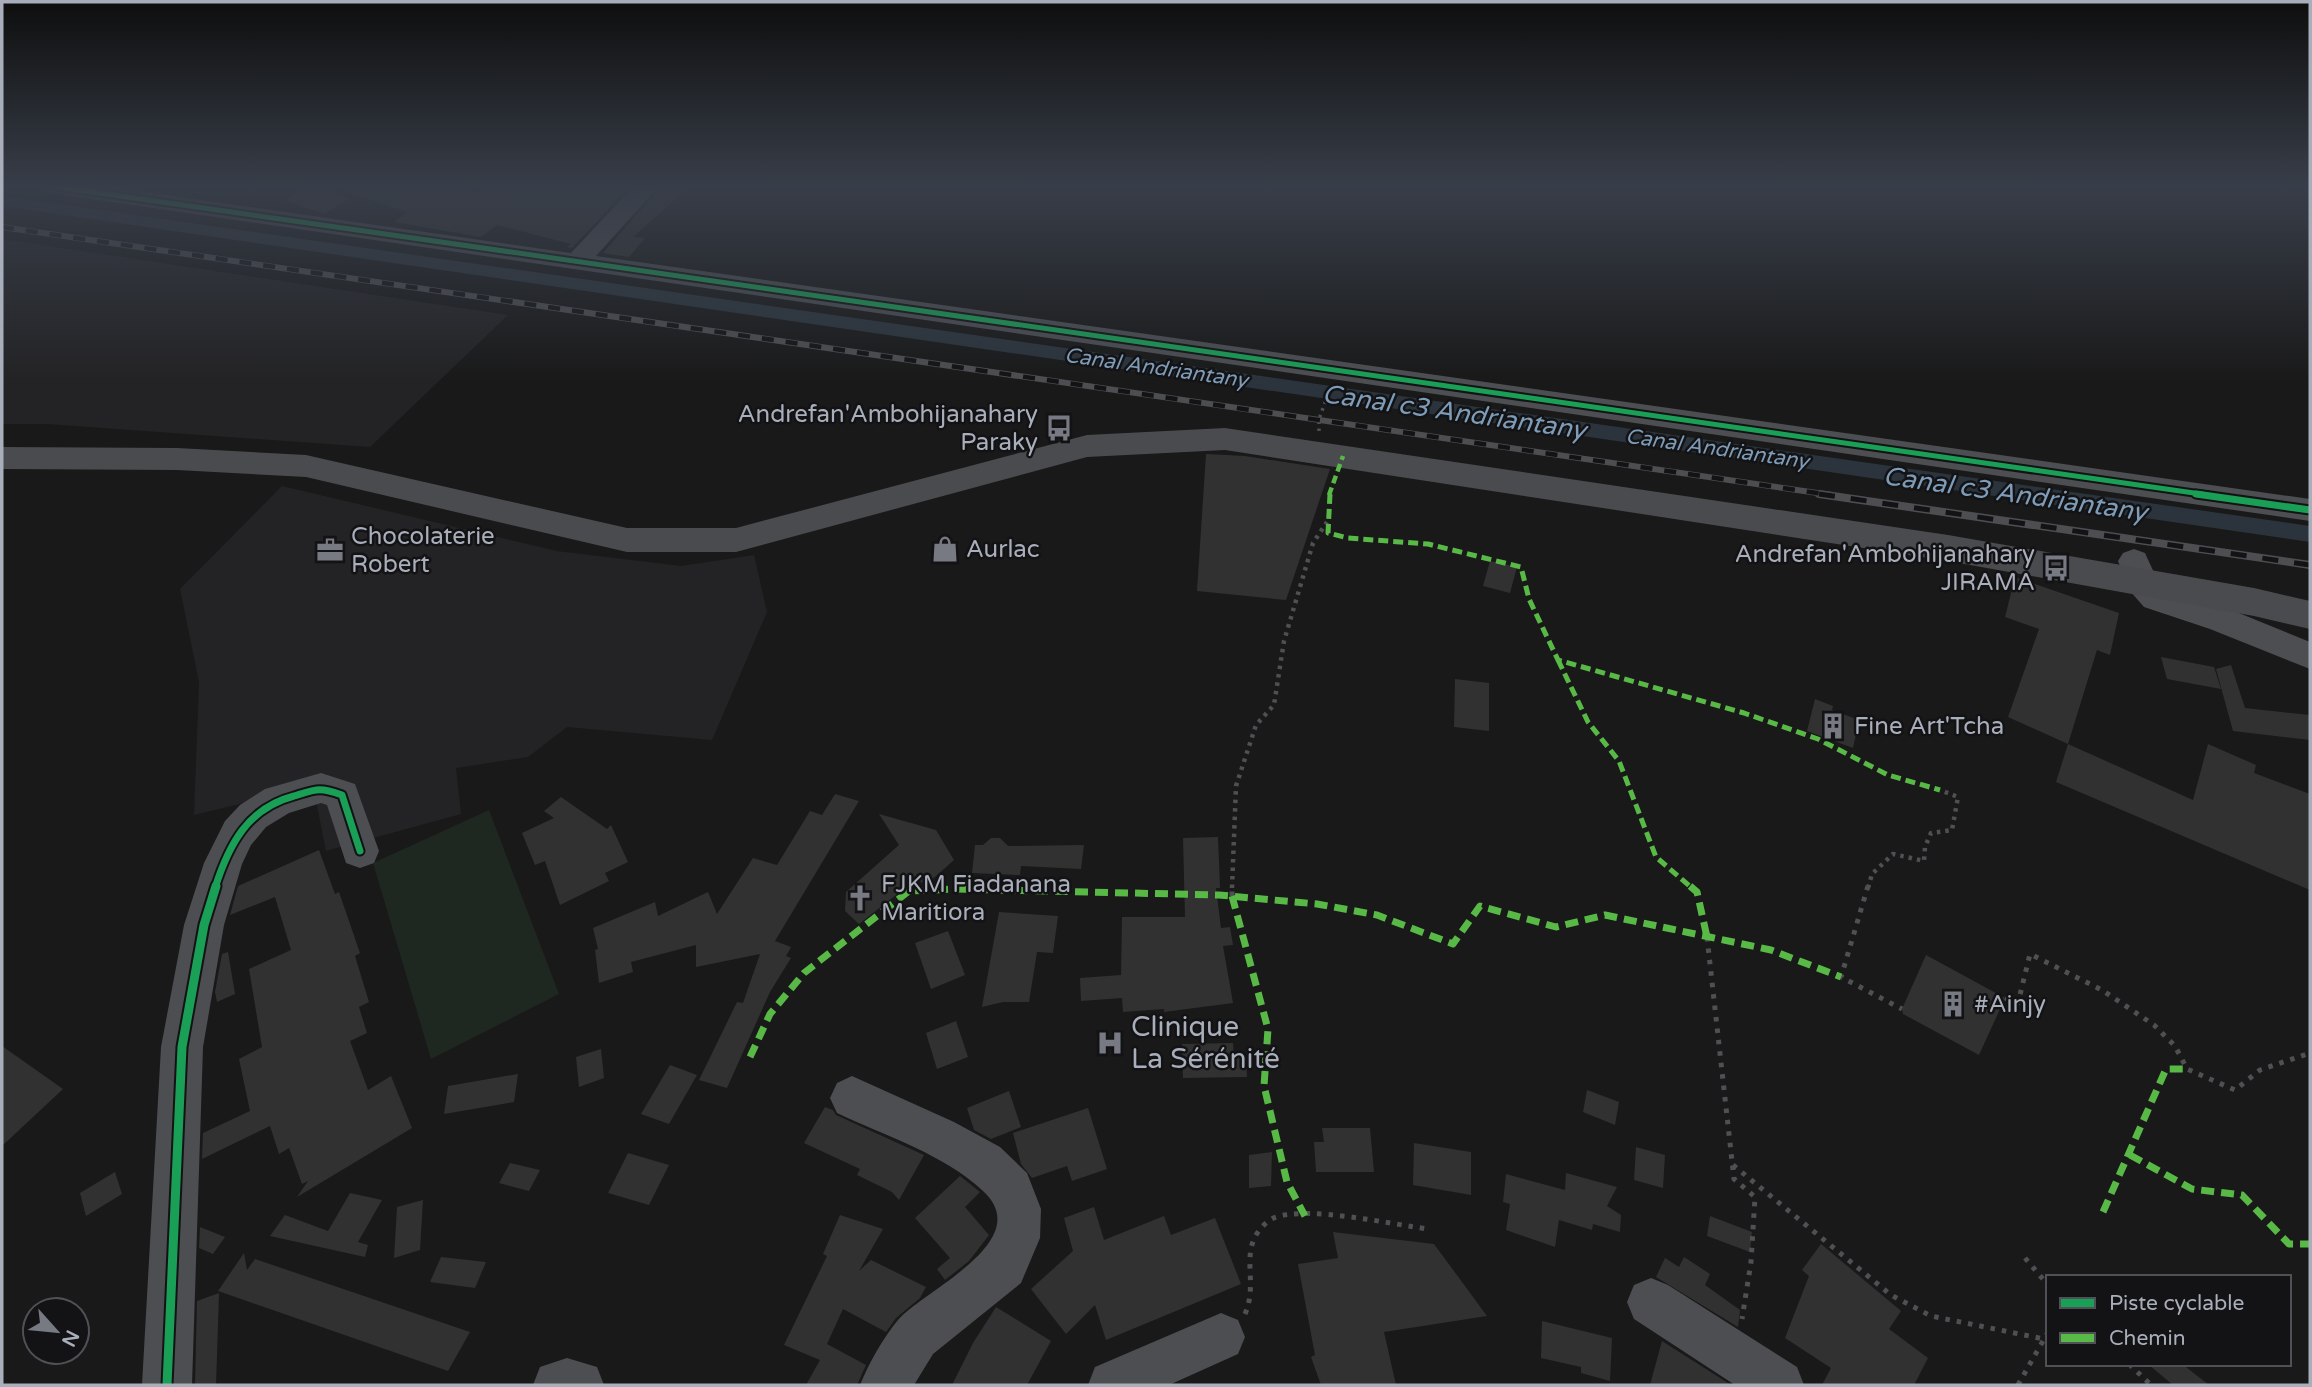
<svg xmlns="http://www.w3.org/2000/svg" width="2312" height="1387" viewBox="0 0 2312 1387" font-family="'Varela Round',sans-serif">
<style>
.built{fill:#232325}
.green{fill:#1e2720}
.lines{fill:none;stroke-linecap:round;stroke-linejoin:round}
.stream-far1{stroke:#2b343c;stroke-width:5}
.stream{stroke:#2b343c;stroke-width:7}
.canal{fill:#2b343c;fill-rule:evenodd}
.building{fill:#313131}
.path-far2{stroke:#4f5053;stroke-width:3.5;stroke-dasharray:2.5 4.5;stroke-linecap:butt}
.path-far1{stroke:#4f5053;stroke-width:4.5;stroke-dasharray:3.5 5;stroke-linecap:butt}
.path{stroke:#4f5053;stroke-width:5;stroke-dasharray:4.5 7;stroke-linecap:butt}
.minor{fill:#4c4e52;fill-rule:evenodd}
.major{fill:#4a4b4e;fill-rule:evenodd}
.rail-far1-casing{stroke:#4d4e51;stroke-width:6}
.rail-casing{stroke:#4d4e51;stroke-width:8}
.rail-far1{stroke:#131315;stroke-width:4.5;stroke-dasharray:12;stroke-linecap:butt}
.rail{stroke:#131315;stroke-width:5;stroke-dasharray:16;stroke-linecap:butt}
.quiet-far2{stroke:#58b947;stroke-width:4.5;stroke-dasharray:8 4.5;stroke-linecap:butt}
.quiet-far1{stroke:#58b947;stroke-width:5;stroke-dasharray:10 5;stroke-linecap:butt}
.quiet{stroke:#58b947;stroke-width:7;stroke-dasharray:13 7;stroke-linecap:butt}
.cycleway-far2-casing{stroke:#131315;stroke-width:9}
.cycleway-far1-casing{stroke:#131315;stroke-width:11}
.cycleway-casing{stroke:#131315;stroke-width:13}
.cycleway-far2{stroke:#1a9f57;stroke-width:5}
.cycleway-far1{stroke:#1a9f57;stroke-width:7}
.cycleway{stroke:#1a9f57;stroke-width:9}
.labels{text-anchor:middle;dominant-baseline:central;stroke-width:5;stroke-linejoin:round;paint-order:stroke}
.far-water-label{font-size:21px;font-style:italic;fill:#7e9cb8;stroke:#131315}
.poi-label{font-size:24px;fill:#a9aebb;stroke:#131315;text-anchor:start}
.water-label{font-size:26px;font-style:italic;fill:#7e9cb8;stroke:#131315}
.near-poi-label{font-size:28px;fill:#a9aebb;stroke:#131315;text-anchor:start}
</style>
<rect width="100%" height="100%" fill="#191919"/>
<!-- built -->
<g class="built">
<path d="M2,239L508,315L370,447L47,424H2Z"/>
<path d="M282,486L557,551L681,566L754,555L767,612L712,740L567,727L528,757L456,768L461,814L326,851L313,786L194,815L199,682L180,589Z"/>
</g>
<!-- green -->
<path class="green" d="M489,810L559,994L431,1059L373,863Z"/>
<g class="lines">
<!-- stream-far1 -->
<path class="stream-far1" d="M848,323L2026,495"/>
<!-- stream -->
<path class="stream" d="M2014,494L2310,537"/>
<!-- canal -->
<path class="canal" d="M2,196L2310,526V542L2,206Z"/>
</g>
<!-- building -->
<g class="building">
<path d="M306,187H319L349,199L324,214L284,200Z"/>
<path d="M344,187H453L481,196L482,187H629L572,248L567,247L571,244L497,225L481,237L394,222L407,212L344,191Z"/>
<path d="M661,187H689L633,237L645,238L629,257L603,253Z"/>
<path d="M1206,454L1245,456L1330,469L1286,600L1197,591Z"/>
<path d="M1490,561L1517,567L1510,593L1483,586Z"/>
<path d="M2015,577L2119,613L2110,655L2097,650L2068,744L2008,717L2039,629L2005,617Z"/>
<path d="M2161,657L2214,667L2221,689L2167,679Z"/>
<path d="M2231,665L2245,708L2310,715V740L2233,731L2216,669Z"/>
<path d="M1455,679L1489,683V731L1454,727Z"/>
<path d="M1815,699L1833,706L1832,710L1859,720L1853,748L1807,731Z"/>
<path d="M2068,744L2193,800L2208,744L2256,765L2254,773L2310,794V890L2056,782Z"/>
<path d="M835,794L859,801L775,941L791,947L786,956L791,958L770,992L727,1088L699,1080L737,1002L743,1003L760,954L696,967V945L631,962L633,972L599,983L595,950L598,949L593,928L655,902L658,916L708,892L717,914L753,858L777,865L810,811L822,815Z"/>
<path d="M561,797L607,829L611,825L628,862L605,873L609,881L560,905L545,861L535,865L522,833L554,818L544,811Z"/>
<path d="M879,814L936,830L954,860L927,884L915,880L859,924L845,911L846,892L899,845Z"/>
<path d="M1218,837L1220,888H1216L1221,928L1230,927L1233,945L1223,946L1233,1003L1164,1012V1009L1123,1012L1122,998L1081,1001L1080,978L1121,975L1122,917H1185L1183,838Z"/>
<path d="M991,838H1000L1008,846L1084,845L1081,869L1021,866L1020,875L972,873L975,845H983Z"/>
<path d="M319,850L335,894L339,892L360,953L355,956L369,1002L359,1007L367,1033L350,1041L368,1090L391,1076L412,1128L297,1197L308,1181L302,1184L289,1148L279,1154L270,1126L202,1159L203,1133L250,1111L239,1059L262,1047L249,969L291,950L275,897L230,915L238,886Z"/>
<path d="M999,912L1058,916L1053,953L1037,952L1029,1002H1003L982,1007Z"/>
<path d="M948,931L965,975L931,989L915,943Z"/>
<path d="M228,952L235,994L217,1002L215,992L222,954Z"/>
<path d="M1926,955L2005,998L1979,1055L1903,1014L1902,1009Z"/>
<path d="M956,1021L968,1057L937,1069L926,1033Z"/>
<path d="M1233,1043L1234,1056H1246L1247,1077L1183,1078L1182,1044Z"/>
<path d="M2,1046L63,1089L2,1146Z"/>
<path d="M601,1049L604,1078L579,1087L576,1057Z"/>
<path d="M670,1065L697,1075L669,1124L641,1114Z"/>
<path d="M518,1074L514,1102L444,1114L448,1086Z"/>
<path d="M1587,1090L1619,1102L1615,1125L1583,1112Z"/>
<path d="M1009,1091L1021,1127L991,1139L974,1130L967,1108Z"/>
<path d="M825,1107L833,1110L836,1115L924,1155L899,1200L892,1192L857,1175L860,1169L804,1143Z"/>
<path d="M1088,1108L1107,1169L1072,1181L1067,1166L1032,1178L1021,1164L1013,1133Z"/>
<path d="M1322,1128H1370L1374,1172H1316L1314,1142H1324Z"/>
<path d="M1414,1143L1471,1152V1195L1413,1185Z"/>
<path d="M1636,1147L1665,1155L1663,1188L1634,1180Z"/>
<path d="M1272,1152L1271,1186L1249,1188V1155Z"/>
<path d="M628,1153L669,1165L649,1205L608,1193Z"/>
<path d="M510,1163L540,1170L529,1191L499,1183Z"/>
<path d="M115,1172L122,1194L86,1216L80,1193Z"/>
<path d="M1566,1173L1617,1187L1607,1206L1621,1215L1620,1232L1593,1224L1592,1230L1559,1220L1555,1247L1506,1230L1510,1204L1503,1202L1506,1174L1565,1190Z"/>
<path d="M960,1176L980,1192L965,1207L989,1235L969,1261L945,1280L937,1269L950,1258L915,1218Z"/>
<path d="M350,1193L382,1200L358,1242L368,1245L365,1257L270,1236L285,1215L328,1231Z"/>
<path d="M423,1200L420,1250L394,1258L397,1207Z"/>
<path d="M1094,1207L1104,1240L1164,1216L1171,1235L1215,1218L1241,1284L1106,1340L1095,1305L1066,1334L1031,1289L1073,1251L1064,1218Z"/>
<path d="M840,1215L883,1229L859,1271L871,1260L926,1287L920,1298L896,1318L886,1332L843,1309L827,1344L866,1365L857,1385H806L820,1360L784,1345L827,1256L823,1254Z"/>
<path d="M1710,1216L1752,1232L1750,1252L1707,1236Z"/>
<path d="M200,1227L225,1237L213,1254L199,1248Z"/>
<path d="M1333,1232L1434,1244L1487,1316L1384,1332L1396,1385H1321L1311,1357L1315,1355L1298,1264L1338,1258Z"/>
<path d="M1821,1244L1901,1311L1889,1329L1928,1358L1914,1385H1822L1831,1368L1785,1338L1809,1276L1802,1270Z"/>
<path d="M244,1253L247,1270L255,1259L470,1332L448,1371L218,1291Z"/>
<path d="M441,1257L486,1262L475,1288L430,1282Z"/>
<path d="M1684,1257L1710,1274L1705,1285L1740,1310L1738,1327L1656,1277L1665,1258L1679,1267Z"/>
<path d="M219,1293L216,1385H195L197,1301Z"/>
<path d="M996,1307L1051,1341L1027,1385H952L973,1343Z"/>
<path d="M1542,1321L1612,1338L1610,1381L1581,1373V1367L1541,1358Z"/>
<path d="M1662,1341L1731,1385H1650Z"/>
<path d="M2148,1364H2182L2209,1385H2173Z"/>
</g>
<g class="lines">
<!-- path-far2 -->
<path class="path-far2" d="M1319,431V419L1330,389"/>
<!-- path-far1 -->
<g class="path-far1">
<path d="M1232,888L1236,786L1256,725L1274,705L1284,641L1313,543L1327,522"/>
<path d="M1868,888L1872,874L1893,854L1924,861L1925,847L1931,833L1952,830L1958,797L1940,790"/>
</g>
<!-- path -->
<g class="path">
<path d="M1868,886L1841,977L1902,1009"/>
<path d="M1232,896V886"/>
<path d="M1707,937L1734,1179L1755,1197L1751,1262L1742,1319"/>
<path d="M2005,998L2018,1003L2030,954L2102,990L2154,1025L2175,1046L2187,1069L2235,1090L2260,1070L2310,1053"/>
<path d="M1733,1165L1891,1295L1931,1316L2044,1339"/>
<path d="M2025,1258L2048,1285"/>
<path d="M1245,1314C1257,1286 1244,1262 1254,1239C1258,1230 1267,1220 1276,1217C1311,1206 1390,1224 1428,1229"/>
<path d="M2129,1364L2151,1385"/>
<path d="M2018,1385L2048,1332"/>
</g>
<!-- minor -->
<g class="minor">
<path d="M45,187H110L571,253L633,187H658L596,256L2310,499V521L57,194L48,192Z"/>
<path d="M2134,549L2145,553L2156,577L2168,589L2234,611L2310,642V669L2210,629L2144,607L2130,591L2118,561L2123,553Z"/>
<path d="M321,773L355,784L379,851L374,863L360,868L346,863L327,805L321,803L289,813L266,827L251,845L242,864L224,925L203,1047L192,1385H142L161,1047L184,925L204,863L225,821L240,805L265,789Z"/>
<path d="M852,1076L954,1122L1000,1147L1027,1173L1041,1209L1040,1238L1021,1283L933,1354L914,1385H860C869,1363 883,1338 898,1320C924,1290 1037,1241 983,1191C944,1154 885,1136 837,1113L830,1098L837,1083Z"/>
<path d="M1651,1278L1668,1285L1797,1367L1804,1385H1735L1634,1319L1627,1302L1634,1285Z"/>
<path d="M1221,1313L1238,1320L1245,1337L1238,1354L1169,1385H1088L1095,1367Z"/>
<path d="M567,1358L597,1367L604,1385H533L540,1367Z"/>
</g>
<!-- major -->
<path class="major" d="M1225,428L1948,535L2254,588L2310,601V629L2254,616L1948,561L1225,450L1087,457L736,552H627L306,477L177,470L2,469V447L177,448L306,455L627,528H736L1087,435Z"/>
<!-- rail-far1 casing -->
<g class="rail-far1-casing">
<path id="rail-far1" d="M2,227L1831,495"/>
</g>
<!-- rail casing -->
<g class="rail-casing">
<path id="rail" d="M1819,494L2310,565"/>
</g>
<!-- rail-far1 -->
<use href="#rail-far1" class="rail-far1"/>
<!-- rail -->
<use href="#rail" class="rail"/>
<!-- quiet-far2 -->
<path class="quiet-far2" d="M1329,495L1343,456"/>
<!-- quiet-far1 -->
<g class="quiet-far1">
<path d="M1330,494L1328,533L1348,538L1428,544L1521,567L1529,599L1558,660L1744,713L1818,739L1888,775L1940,790"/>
<path d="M1558,660L1588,722L1619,761L1656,857L1692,888"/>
</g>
<!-- quiet -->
<g class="quiet">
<path d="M1690,886L1697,892L1707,937"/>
<path d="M1232,896L1268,1029L1264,1086L1287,1182L1305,1216"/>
<path d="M750,1057L770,1014L804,973L909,891L956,889L1219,895L1317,904L1377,915L1453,944L1480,906L1556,927L1605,915L1771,950L1841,977"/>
<path d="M2130,1155L2192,1189L2242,1195L2289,1244H2310"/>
<path d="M2103,1212L2166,1069H2187"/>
</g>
<!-- cycleway-far2 casing -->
<g class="cycleway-far2-casing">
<path id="cycleway-far2" d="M57,187L2208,495"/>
</g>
<!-- cycleway-far1 casing -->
<g class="cycleway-far1-casing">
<g id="cycleway-far1">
<path d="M2196,494L2310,510"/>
<path d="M215,888C229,844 248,808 294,796C317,789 319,787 342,795L360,851"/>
</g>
</g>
<!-- cycleway casing -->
<g class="cycleway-casing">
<path id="cycleway" d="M167,1385L182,1047L204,925L216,886"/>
</g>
<!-- cycleway-far2 -->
<use href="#cycleway-far2" class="cycleway-far2"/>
<!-- cycleway-far1 -->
<use href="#cycleway-far1" class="cycleway-far1"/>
<!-- cycleway -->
<use href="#cycleway" class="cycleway"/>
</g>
<!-- sky -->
<linearGradient id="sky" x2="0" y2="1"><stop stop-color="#0e0e0e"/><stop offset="0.49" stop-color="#383e49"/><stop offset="1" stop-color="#383e49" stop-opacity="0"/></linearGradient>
<rect width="2312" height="381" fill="url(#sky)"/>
<!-- icons -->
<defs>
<g id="bus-bare" transform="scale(2.1)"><path d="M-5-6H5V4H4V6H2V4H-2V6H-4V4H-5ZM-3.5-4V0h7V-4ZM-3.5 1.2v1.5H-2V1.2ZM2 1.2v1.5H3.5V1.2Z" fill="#777a82" stroke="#131315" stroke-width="2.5" paint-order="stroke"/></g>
<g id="shop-bare" transform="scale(2.1)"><path d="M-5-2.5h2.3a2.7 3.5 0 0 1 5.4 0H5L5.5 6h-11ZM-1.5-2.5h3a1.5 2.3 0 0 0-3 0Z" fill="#777a82" stroke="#131315" stroke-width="2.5" paint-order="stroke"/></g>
<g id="office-bare" transform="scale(2.1)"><path d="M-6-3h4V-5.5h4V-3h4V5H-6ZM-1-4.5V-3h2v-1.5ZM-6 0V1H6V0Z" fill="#777a82" stroke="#131315" stroke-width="2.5" paint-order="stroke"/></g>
<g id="building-bare" transform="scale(2.1)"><path d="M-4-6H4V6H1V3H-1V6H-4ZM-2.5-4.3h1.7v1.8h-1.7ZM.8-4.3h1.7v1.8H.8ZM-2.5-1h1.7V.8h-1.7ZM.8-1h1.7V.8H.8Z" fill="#777a82" stroke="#131315" stroke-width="2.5" paint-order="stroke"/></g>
<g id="church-bare" transform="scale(2.1)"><path d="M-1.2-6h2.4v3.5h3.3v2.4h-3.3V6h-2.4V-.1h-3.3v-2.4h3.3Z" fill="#777a82" stroke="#131315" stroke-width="2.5" paint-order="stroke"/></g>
<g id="hospital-bare" transform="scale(2.1)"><path d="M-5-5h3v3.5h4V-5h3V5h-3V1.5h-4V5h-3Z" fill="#777a82" stroke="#131315" stroke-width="2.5" paint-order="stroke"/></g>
</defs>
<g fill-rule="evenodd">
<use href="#bus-bare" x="1059" y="428"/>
<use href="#shop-bare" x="945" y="549"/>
<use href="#office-bare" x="330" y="550"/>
<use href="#bus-bare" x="2056" y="568"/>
<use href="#building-bare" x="1833" y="726"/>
<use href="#church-bare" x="860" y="898"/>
<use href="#building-bare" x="1953" y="1004"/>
<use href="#hospital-bare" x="1110" y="1043"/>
</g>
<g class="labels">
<!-- far-water labels -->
<g class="far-water-label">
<text transform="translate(1156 368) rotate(8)">Canal Andriantany</text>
<text transform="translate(1717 449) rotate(8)">Canal Andriantany</text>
</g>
<!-- poi labels -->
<g class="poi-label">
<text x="1038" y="414" text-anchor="end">Andrefan'Ambohijanahary<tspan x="1038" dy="28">Paraky</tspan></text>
<text x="351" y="536">Chocolaterie<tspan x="351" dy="28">Robert</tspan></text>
<text x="966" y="549">Aurlac</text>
<text x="2035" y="554" text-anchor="end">Andrefan'Ambohijanahary<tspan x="2035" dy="28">JIRAMA</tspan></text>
<text x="1854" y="726">Fine Art'Tcha</text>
<text x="881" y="884">FJKM Fiadanana<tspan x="881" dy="28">Maritiora</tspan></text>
<text x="1974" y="1004">#Ainjy</text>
</g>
<!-- water labels -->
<g class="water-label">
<text transform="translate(1454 412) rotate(8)">Canal c3 Andriantany</text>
<text transform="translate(2015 494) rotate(8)">Canal c3 Andriantany</text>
</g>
<!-- near-poi labels -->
<g class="near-poi-label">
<text x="1131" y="1027">Clinique<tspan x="1131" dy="32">La Sérénité</tspan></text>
</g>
</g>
<!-- border -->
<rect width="2312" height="1387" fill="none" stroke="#a9aebb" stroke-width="7"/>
<!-- legend -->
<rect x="2046" y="1275" width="245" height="91" fill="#131315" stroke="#4f5157" stroke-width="2"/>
<rect x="2060" y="1298" width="35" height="10" fill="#1a9f57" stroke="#4f5157" stroke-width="2"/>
<text x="2109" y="1310" font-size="21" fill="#a9aebb">Piste cyclable</text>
<rect x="2060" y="1333" width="35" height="10" fill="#58b947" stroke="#4f5157" stroke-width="2"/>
<text x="2109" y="1345" font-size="21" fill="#a9aebb">Chemin</text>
<!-- north arrow -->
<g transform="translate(56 1331) rotate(117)"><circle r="33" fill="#131315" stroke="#4f5157" stroke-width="2"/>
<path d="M0-5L12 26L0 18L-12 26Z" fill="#777a82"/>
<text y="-10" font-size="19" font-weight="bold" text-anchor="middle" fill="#a9aebb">N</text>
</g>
</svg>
